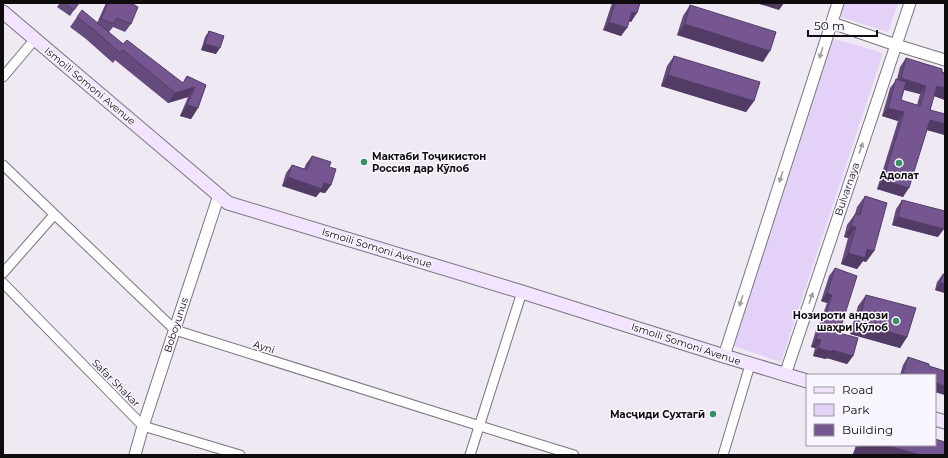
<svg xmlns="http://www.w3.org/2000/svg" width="948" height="458" viewBox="0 0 948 458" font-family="Montserrat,sans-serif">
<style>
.green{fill:#e4d1f8}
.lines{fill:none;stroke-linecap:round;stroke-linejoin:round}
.minor-casing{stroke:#79757e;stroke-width:11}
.tertiary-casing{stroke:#79757e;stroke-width:13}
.secondary-casing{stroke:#79757e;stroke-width:15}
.minor{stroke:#fff;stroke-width:9}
.tertiary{stroke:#fff;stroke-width:11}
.secondary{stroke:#f2e4ff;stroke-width:13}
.wall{fill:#654a7d;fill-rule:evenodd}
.shaded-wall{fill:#523c66}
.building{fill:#755691;stroke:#523c66}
.oneway{fill:#9f9e9f}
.poi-dot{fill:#3b9165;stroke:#faf6ff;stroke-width:1.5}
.labels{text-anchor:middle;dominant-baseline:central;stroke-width:3;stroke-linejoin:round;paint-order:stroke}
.street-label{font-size:10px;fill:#0e0c0f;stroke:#faf6ff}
.poi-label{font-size:10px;font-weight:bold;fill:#0e0c0f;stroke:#faf6ff;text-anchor:end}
</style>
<rect width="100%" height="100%" fill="#eee9f3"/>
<!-- green -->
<g class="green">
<path d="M842,3H898L888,32L838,16Z"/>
<path d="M831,38L883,53L781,362L733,346Z"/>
</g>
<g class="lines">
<!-- minor casing -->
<g class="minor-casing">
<g id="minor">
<path d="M3,77L35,39"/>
<path d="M3,165L175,330L480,426L574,455"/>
<path d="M3,273L54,215"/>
<path d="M3,283L143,426L240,455"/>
<path d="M470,455L522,292"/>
<path d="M723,455L750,365"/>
</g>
</g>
<!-- tertiary casing -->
<g class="tertiary-casing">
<g id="tertiary">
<path d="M832,23L896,45L945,60"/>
<path d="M724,356L838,3"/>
<path d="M785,375L891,60L910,3"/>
<path d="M135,455L143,426L219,195"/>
</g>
</g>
<!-- secondary casing -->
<g class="secondary-casing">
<g id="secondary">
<path d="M3,12L228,203L522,292L724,356L807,381"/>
<path d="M935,419L945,422"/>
</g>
</g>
<!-- minor -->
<use href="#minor" class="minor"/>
<!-- tertiary -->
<use href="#tertiary" class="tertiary"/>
<!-- secondary -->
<use href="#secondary" class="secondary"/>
</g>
<!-- wall -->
<g class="wall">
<path d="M60,3H79L70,16L57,7Z"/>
<path d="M106,3H131V24L125,32L113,27L109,32L123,44L183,83L187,76L206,85L198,108L191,119L180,116L188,97L168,103L115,60L113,63L86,39L70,27L77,17L97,23Z"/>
<path d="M612,3H640L631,22L629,21L621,36L603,30Z"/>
<path d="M690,5L763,62L677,35L683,16Z"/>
<path d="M209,31L216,54L201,50L205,37Z"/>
<path d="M674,56L754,101L746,112L661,86L667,66Z"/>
<path d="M906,58L942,72L945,100L934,96L930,110L945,124V135L927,130L903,197L877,189L898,121L882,116L890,88L897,79L900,67ZM904,90L920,94L917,105L901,100Z"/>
<path d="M312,156L329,167L331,185L325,193L320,192L316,197L282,186L286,173L292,165L304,169L306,164Z"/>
<path d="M865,196L874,251L866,262L863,261L857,269L841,264L848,238L844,237L847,225L855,214L857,207Z"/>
<path d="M902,200L938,237L892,225L896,209Z"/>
<path d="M835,268L839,333L853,356L847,364L827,358L826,359L813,356L815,348L811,347L816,330L819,325L827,303L821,301L829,276Z"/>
<path d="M943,274L945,275V293L935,290L937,282Z"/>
<path d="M866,295L907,337L900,348L850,334L858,306Z"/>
<path d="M908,357L929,366L945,371V395L935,392V375H900L903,365Z"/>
<path d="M856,445H935L945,455H856L853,454Z"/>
</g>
<!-- shaded-wall -->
<g class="shaded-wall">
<path d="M756,3H784L779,10Z"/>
<path d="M632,12L637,13L631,22L626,20Z"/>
<path d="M609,22L627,28L621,36L603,30Z"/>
<path d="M685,24L770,51L763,62L677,35Z"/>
<path d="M205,44L220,48L216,54L201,50Z"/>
<path d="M668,75L754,101L746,112L661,86Z"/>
<path d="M901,78L926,86L920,94L894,87Z"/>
<path d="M937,86L945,88V100L931,95Z"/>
<path d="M195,87L188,97L168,103L175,93Z"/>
<path d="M187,105L198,108L191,119L180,116Z"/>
<path d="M888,108L904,112L898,121L882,116Z"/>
<path d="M930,120L945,124V135L923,129Z"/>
<path d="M288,177L324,183L331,185L325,193L320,192L316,197L282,186Z"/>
<path d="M883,180L909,188L903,197L877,189Z"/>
<path d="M898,217L944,229L938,237L892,225Z"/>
<path d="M851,226L856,227L848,238L844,237Z"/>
<path d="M867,249L874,251L866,262L863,261L857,269L841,264L848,253Z"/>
<path d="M940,283L945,284V293L935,290Z"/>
<path d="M827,293L832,295L827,303L821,301Z"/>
<path d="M858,323L907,337L900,348L850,334Z"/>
<path d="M816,339L821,340L815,348L811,347Z"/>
<path d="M818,348L832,350L853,356L847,364L827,358L826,359L813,356Z"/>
<path d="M903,373L910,375H902Z"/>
<path d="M935,383L945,386V395L935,392Z"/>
<path d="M859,445H886L920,455H856L853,454Z"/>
</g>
<!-- building -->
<g class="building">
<path d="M64,3H79L74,10Z"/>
<path d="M108,3H131L138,7L131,24L117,18L114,24L101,19Z"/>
<path d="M615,3H640L637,13L632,12L627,28L609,22Z"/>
<path d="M690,5L776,32L770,51L685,24Z"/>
<path d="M82,10L123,44L127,40L183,83L187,76L206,85L198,108L187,105L195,87L175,93L123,50L120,53L93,29L77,17Z"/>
<path d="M209,31L224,36L220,48L205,44Z"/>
<path d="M674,56L760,82L754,101L668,75Z"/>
<path d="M906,58L942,69V72L945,73V88L937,86L930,110L945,114V124L930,120L909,188L883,180L904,112L888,108L896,79L906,82L901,100L920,106L926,86L901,78Z"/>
<path d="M312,156L331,162L329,167L336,169L331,185L324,183L322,189L288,177L292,165L307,170Z"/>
<path d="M865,196L887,203L874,251L867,249L865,258L848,253L856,227L851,226L855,214L860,215Z"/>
<path d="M902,200L945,211V224L944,229L898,217Z"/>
<path d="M835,268L857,276L839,333L858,338L853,356L832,350V352L818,348L821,340L816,339L821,322L823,323L832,295L827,293Z"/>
<path d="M943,274L945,275V284L940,283Z"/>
<path d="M866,295L916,308L907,337L858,323Z"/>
<path d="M908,357L929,364V366L945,371V386L935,383V375H910L903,373Z"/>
<path d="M935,439L945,442V455H920L886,445H935Z"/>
</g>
<!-- one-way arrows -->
<defs><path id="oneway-solid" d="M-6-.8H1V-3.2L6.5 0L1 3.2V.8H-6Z"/></defs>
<g class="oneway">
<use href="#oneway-solid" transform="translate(821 53) rotate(108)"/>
<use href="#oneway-solid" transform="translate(861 148) rotate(-71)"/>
<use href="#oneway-solid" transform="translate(781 177) rotate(108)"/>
<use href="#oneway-solid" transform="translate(811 298) rotate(-71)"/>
<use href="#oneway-solid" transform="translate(741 301) rotate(108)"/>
</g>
<!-- markers -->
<g class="poi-dot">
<circle cx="364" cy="162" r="4"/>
<circle cx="899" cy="163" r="4"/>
<circle cx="896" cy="321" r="4"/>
<circle cx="713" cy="414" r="4"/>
</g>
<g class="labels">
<!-- street labels -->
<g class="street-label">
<text transform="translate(90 86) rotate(40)">Ismoili Somoni Avenue</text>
<text transform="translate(847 189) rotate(-71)">Bulvarnaya</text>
<text transform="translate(377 248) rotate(17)">Ismoili Somoni Avenue</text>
<text transform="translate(176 325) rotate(-72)">Boboyunus</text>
<text transform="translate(686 344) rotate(18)">Ismoili Somoni Avenue</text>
<text transform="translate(264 347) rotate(18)">Ayni</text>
<text transform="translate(116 383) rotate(45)">Safar Shakar</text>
</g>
<!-- poi labels -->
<g class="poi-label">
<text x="372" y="156" text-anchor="start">Мактаби Тоҷикистон<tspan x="372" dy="12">Россия дар Кӯлоб</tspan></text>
<text x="899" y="175" text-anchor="middle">Адолат</text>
<text x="888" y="315">Нозироти андози<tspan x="888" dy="12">шаҳри Кӯлоб</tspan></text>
<text x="705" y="414">Масҷиди Сухтагӣ</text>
</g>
</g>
<!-- border -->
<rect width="948" height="458" fill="none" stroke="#0e0c0f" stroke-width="8"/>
<!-- legend -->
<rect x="806" y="374" width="130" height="72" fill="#faf6ff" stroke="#9c989f"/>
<rect x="814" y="387" width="20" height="6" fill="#f2e4ff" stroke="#9c989f"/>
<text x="842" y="394" font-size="12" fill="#0e0c0f">Road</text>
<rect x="814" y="404" width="20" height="12" fill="#e4d1f8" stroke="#9c989f"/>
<text x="842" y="414" font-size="12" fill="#0e0c0f">Park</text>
<rect x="814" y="424" width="20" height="12" fill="#755691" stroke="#9c989f"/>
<text x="842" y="434" font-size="12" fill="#0e0c0f">Building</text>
<!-- scale -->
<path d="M808 30v6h69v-6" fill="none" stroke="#0e0c0f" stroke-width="2"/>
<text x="814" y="30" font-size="12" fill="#0e0c0f" stroke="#faf6ff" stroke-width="3" paint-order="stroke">50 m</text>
</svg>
